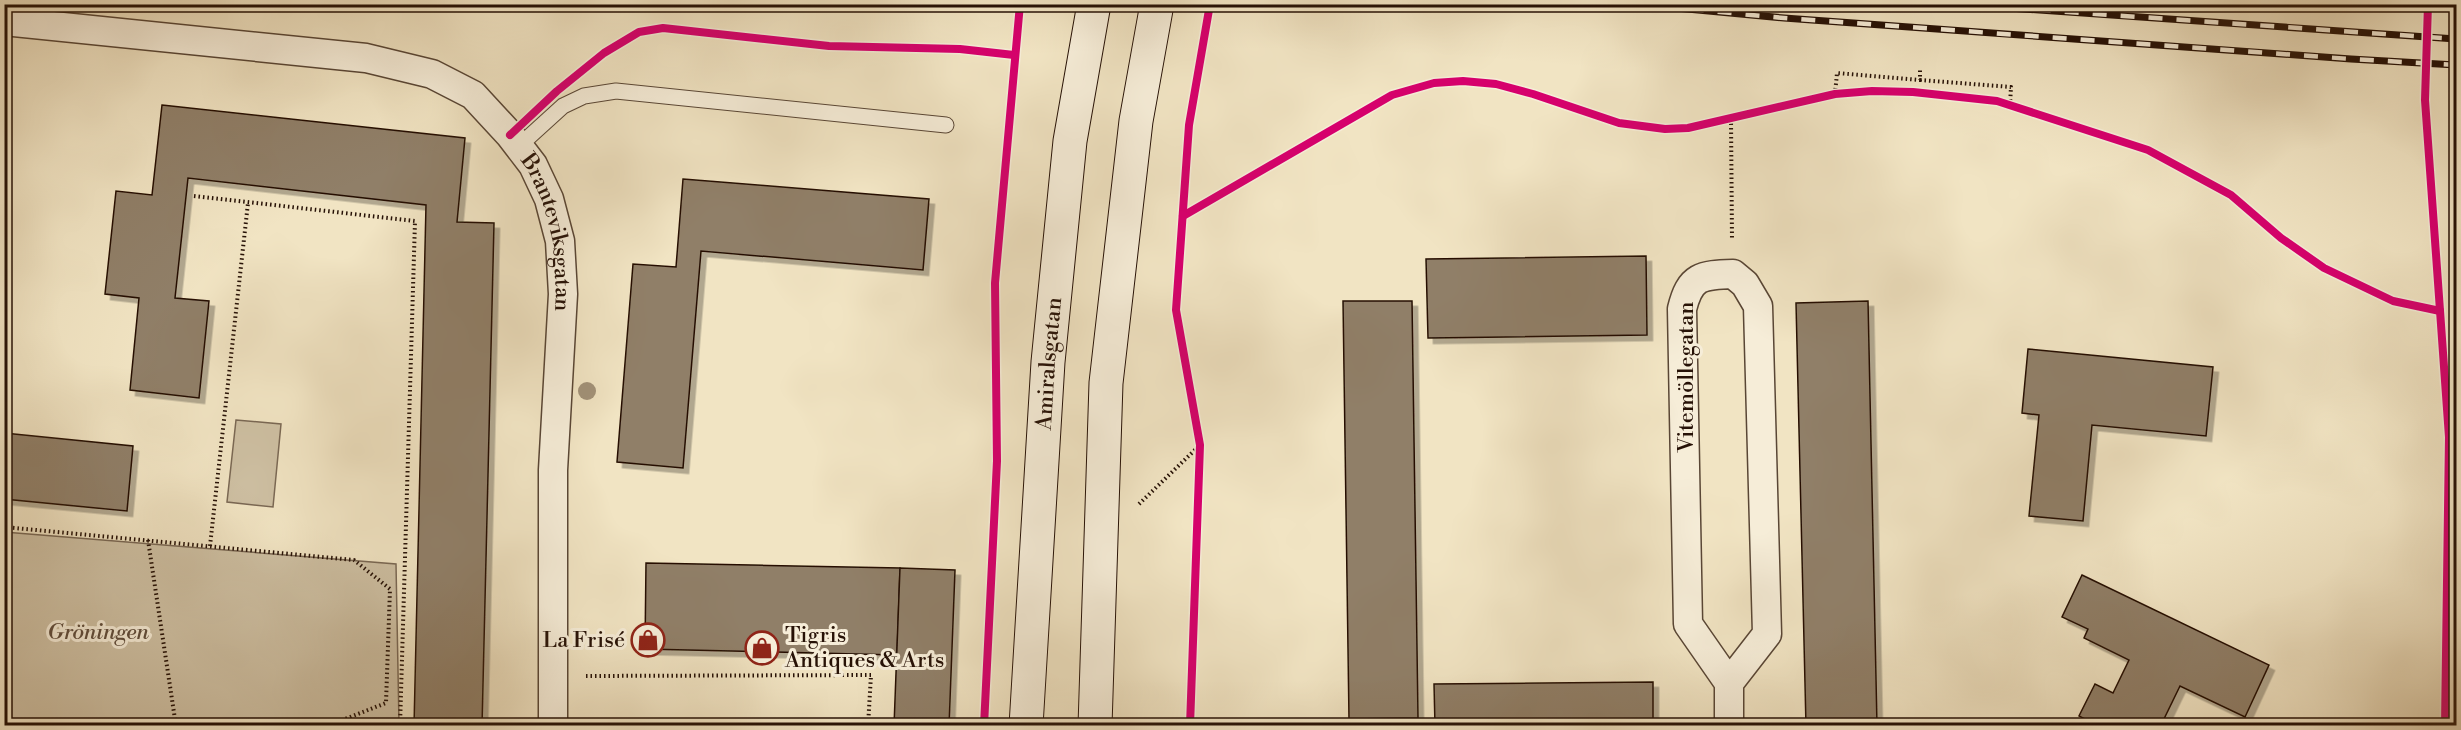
<svg xmlns="http://www.w3.org/2000/svg" width="2461" height="730" viewBox="0 0 2461 730" font-family="'Libre Bodoni',serif">
<style>
.green{fill:#cec0a3;stroke:#7a6854;stroke-width:1.5}
.building{fill:#907f68;stroke:#261106;stroke-width:1.5;filter:url(#shadow)}
.lines{fill:none;stroke-linecap:round;stroke-linejoin:round}
.service-casing{stroke:#594635;stroke-width:17}
.minor-casing{stroke:#594635;stroke-width:31}
.secondary-casing{stroke:#261106;stroke-width:35}
.path{stroke:#261106;stroke-width:4;stroke-dasharray:1.5 3;stroke-linecap:butt}
.service{stroke:#f6edd8;stroke-width:15}
.minor{stroke:#f6edd8;stroke-width:28}
.secondary{stroke:#f6edd8;stroke-width:33}
.rail-casing{stroke:#261106;stroke-width:7}
.rail{stroke:#f6edd8;stroke-width:4.5;stroke-dasharray:14;stroke-linecap:butt}
.cycleway-casing{stroke:#f6edd8;stroke-width:11}
.cycleway{stroke:#d6006c;stroke-width:8}
.tree{fill:#a29279}
.labels{text-anchor:middle;dominant-baseline:central;stroke-width:6;stroke-linejoin:round;paint-order:stroke}
.street-label{font-size:22px;fill:#261106;stroke:#f6edd8}
.park-label{font-size:22px;font-style:italic;fill:#614e3d;stroke:#f6edd8}
.poi-label{font-size:22px;fill:#261106;stroke:#f6edd8;text-anchor:start}
</style>
<defs>
<filter id="shadow"><feDropShadow dx="5.5" dy="5.5" stdDeviation="0" flood-color="#0004"/></filter>
</defs>
<rect width="100%" height="100%" fill="#f1e4c3"/>
<filter id="stains"><feTurbulence type="fractalNoise" baseFrequency=".00333" numOctaves="4"/><feColorMatrix values="0 0 0 0 .2 0 0 0 0 .09 0 0 0 0 .02 0 0 0 .5 -.17"/></filter>
<radialGradient id="worn" r=".72"><stop offset=".6" stop-color="#630" stop-opacity="0"/><stop offset="1" stop-color="#630" stop-opacity=".3"/></radialGradient>
<!-- green -->
<g class="green">
<path d="M236,420L281,424L273,507L227,502Z"/>
<path d="M4,532L396,564L399,724L5,725Z"/>
</g>
<!-- building -->
<g class="building">
<path d="M162,105L465,138L457,222L494,223L482,726H414L426,205L188,178L175,298L209,301L199,398L130,390L139,298L105,294L116,191L152,195Z"/>
<path d="M683,179L929,199L923,270L701,251L683,468L617,462L633,264L676,267Z"/>
<path d="M1646,256L1647,335L1428,338L1426,259Z"/>
<path d="M1343,301H1412L1418,718L1349,719Z"/>
<path d="M1868,301L1877,726H1806L1796,303Z"/>
<path d="M2028,349L2213,367L2206,436L2092,425L2083,521L2029,516L2039,415L2022,413Z"/>
<path d="M4,433L133,446L127,511L4,499Z"/>
<path d="M646,563L900,568L897,655L645,649Z"/>
<path d="M900,568L955,570L949,726H894Z"/>
<path d="M2082,575L2269,665L2245,717L2180,686L2163,721L2171,726H2098L2079,716L2095,684L2113,693L2129,660L2084,638L2088,629L2062,617Z"/>
<path d="M1653,682V726H1435L1434,684Z"/>
</g>
<g class="lines">
<!-- service casing -->
<g class="service-casing">
<path id="service" d="M519,146L563,106L584,96L616,91L946,125"/>
</g>
<!-- minor casing -->
<g class="minor-casing">
<g id="minor">
<path id="s1" d="M4,21L366,58L432,74L473,95L510,135L533,165L549,199L560,241L563,294L553,470V726"/>
<path d="M1729,683L1767,634L1758,306L1745,284L1733,274C1701,275 1690,276 1682,309L1688,624L1729,683V726"/>
</g>
</g>
<!-- secondary casing -->
<g class="secondary-casing">
<g id="secondary">
<path id="s2" d="M1026,726L1048,362L1070,141L1094,4"/>
<path d="M1095,726L1106,383L1136,121L1157,4"/>
</g>
</g>
<!-- path -->
<g class="path">
<path d="M1920,80L2011,87L2010,105"/>
<path d="M1835,94L1837,73L1920,80V69"/>
<path d="M1731,119L1732,240"/>
<path d="M194,196L415,221L400,726"/>
<path d="M1139,504L1200,445"/>
<path d="M4,527L354,560L390,589L386,703L327,726"/>
<path d="M148,540L176,726"/>
<path d="M210,546L248,203"/>
<path d="M586,676L871,675L868,726"/>
</g>
<!-- service -->
<use href="#service" class="service"/>
<!-- minor -->
<use href="#minor" class="minor"/>
<!-- secondary -->
<use href="#secondary" class="secondary"/>
<!-- rail casing -->
<g class="rail-casing">
<g id="rail">
<path d="M1634,4L1784,18L2351,59L2456,65"/>
<path d="M1953,4L2456,39"/>
</g>
</g>
<!-- rail -->
<use href="#rail" class="rail"/>
<!-- cycleway casing -->
<g class="cycleway-casing">
<g id="cycleway">
<path d="M2428,4L2425,100L2449,437L2445,726"/>
<path d="M510,135L557,91L604,53L639,32L663,28L829,46L960,49L1014,55"/>
<path d="M1183,216L1392,95L1434,83L1463,81L1496,84L1533,94L1619,123L1665,129L1688,128L1835,94L1872,91L1913,92L1997,101L2148,150L2231,195L2281,238L2324,268L2393,301L2440,311"/>
<path d="M984,726L997,461L995,283L1020,4"/>
<path d="M1190,726L1200,445L1176,310L1189,125L1210,4"/>
</g>
</g>
<!-- cycleway -->
<use href="#cycleway" class="cycleway"/>
</g>
<!-- trees -->
<circle class="tree" cx="587" cy="391" r="9"/>
<!-- icons -->
<defs>
<g id="shop-ring" transform="scale(1.725)"><circle r="9.5" fill="#f6edd8" stroke="#8f2418" stroke-width="1.5"/><path d="M-5-2.5h2.3a2.7 3.5 0 0 1 5.4 0H5L5.5 6h-11ZM-1.5-2.5h3a1.5 2.3 0 0 0-3 0Z" fill="#8f2418"/></g>
</defs>
<g fill-rule="evenodd">
<use href="#shop-ring" x="648" y="640"/>
<use href="#shop-ring" x="762" y="648"/>
</g>
<g class="labels">
<!-- street labels -->
<g class="street-label">
<text stroke="none"><textPath href="#s1" startOffset="640">Branteviksgatan</textPath></text>
<text stroke="none"><textPath href="#s2" startOffset="363">Amiralsgatan</textPath></text>
<text transform="translate(1686 377) rotate(-90)">Vitemöllegatan</text>
</g>
<!-- park labels -->
<g class="park-label">
<text x="98" y="632">Gröningen</text>
</g>
<!-- poi labels -->
<g class="poi-label">
<text x="785" y="635">Tigris<tspan x="785" dy="25">Antiques &amp; Arts</tspan></text>
<text x="625" y="640" text-anchor="end">La Frisé</text>
</g>
</g>
<!-- margin -->
<rect width="2461" height="730" fill="none" stroke="#f1e4c3" stroke-width="24"/>
<rect x="6" y="6" width="2449" height="718" fill="none" stroke="#261106" stroke-width="3"/>
<rect x="12" y="12" width="2437" height="706" fill="none" stroke="#261106" stroke-width="1.5"/>
<rect width="100%" height="100%" filter="url(#stains)"/>
<rect width="100%" height="100%" fill="url(#worn)"/>
</svg>
